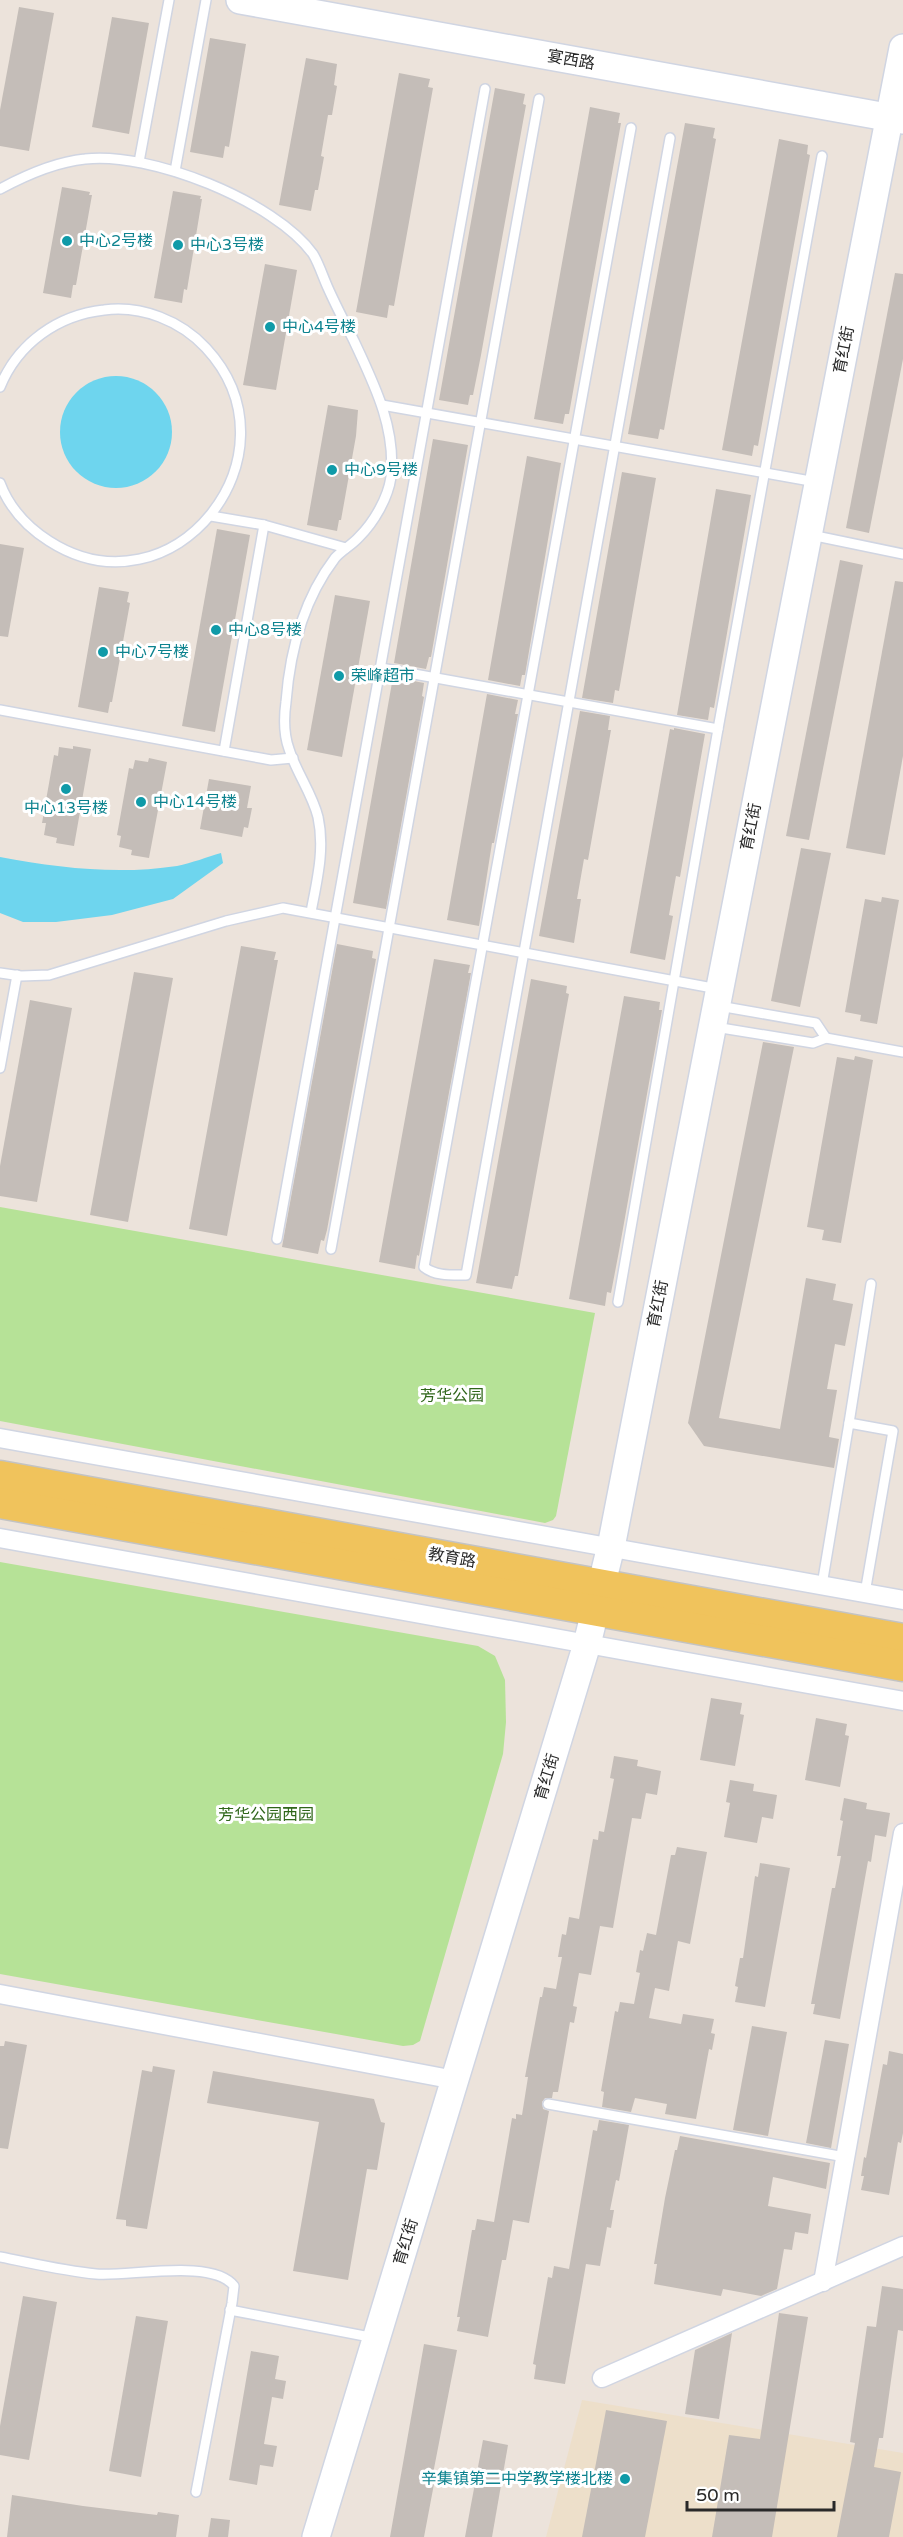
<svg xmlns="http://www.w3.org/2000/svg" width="903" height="2537" viewBox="0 0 903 2537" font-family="'Varela Round','Noto Sans SC',sans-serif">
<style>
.education{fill:#eddfca}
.green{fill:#b6e297}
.water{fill:#6ed5ee}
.building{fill:#c4bdb8}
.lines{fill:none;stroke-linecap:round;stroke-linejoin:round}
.lane-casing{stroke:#d0d5e2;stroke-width:12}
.street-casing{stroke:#d0d5e2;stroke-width:21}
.secondary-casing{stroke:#d0d5e2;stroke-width:30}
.primary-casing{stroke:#c3c3c3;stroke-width:33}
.lane{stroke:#fff;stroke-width:9}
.street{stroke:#fff;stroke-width:18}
.secondary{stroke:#fff;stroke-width:27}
.primary{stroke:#f0c35c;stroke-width:30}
.culture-dot{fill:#0f9aa8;stroke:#fff;stroke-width:2}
.labels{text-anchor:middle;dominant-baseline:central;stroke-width:6;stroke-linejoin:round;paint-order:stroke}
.street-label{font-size:16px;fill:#292929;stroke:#fff}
.culture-label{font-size:16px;fill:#0d838f;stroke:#fff;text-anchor:start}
.park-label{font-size:16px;fill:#2f661a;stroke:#fff}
</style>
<rect width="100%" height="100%" fill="#ece3db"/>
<!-- education -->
<path class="education" d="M582,2400L903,2453V2537H546Z"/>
<!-- green -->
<g class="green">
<path d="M0,1207L595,1313L556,1516L553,1520L545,1523L0,1421Z"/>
<path d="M0,1562L478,1646L495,1656L505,1680L506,1722L503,1754L420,2041L413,2045L403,2046L0,1974Z"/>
</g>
<!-- water -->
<g class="water">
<circle cx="116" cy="432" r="56"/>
<path d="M221,853L223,863L173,899L112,915L56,922H23L0,913V857C59,868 117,875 177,866C192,863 207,857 221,853Z"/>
</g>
<!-- building -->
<g class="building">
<path d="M19,7L54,13L29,151L0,146V110Z"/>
<path d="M112,17L149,23L129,134L92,127Z"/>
<path d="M210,38L246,44L229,147L225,146L223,158L190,152Z"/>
<path d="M306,58L337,64L334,85L337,86L332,115H328L321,156L324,157L318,190H315L311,211L279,205Z"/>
<path d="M399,73L430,79L428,87L433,88L394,306L389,305L387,318L356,312Z"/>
<path d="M495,88L525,94L523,104L526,105L481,355L473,395H470L468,405L439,400Z"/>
<path d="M590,107L620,113L618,123H621L569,414H565L563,424L534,419Z"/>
<path d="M685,123L715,128L713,138L716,139L664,430L660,429L658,439L628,434Z"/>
<path d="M779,139L808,145L807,154L810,155L758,446L754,445L752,456L722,450Z"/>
<path d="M62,187L90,192L89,195H92L76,285H73L71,298L43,293Z"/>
<path d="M173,191L201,196L200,199H202L187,290L184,289L182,303L154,298Z"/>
<path d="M265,264L297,270L276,390L243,385Z"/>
<path d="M895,273L903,274V359L869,533L846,528Z"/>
<path d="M328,405L358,410L356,436L341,520H339L337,531L307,525Z"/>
<path d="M433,439L468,445L431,657H429L426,669L394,663Z"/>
<path d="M527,456L561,463L525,675H522L520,686L488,680Z"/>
<path d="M622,472L656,478L619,691L615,690L613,703L582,698Z"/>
<path d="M716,489L751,495L714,708L710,707L708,720L677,715Z"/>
<path d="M217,529L250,535L215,732L182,726Z"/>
<path d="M0,544L24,548L8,637L0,636Z"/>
<path d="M840,560L863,565L809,840L786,836Z"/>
<path d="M895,581L903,582V756L885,855L846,848Z"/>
<path d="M99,587L129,592L127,602L130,603L112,702H110L108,713L78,707Z"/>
<path d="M335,595L370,601L342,757L307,750Z"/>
<path d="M393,677L424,683L422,696L424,697L386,909L353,903Z"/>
<path d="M487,694L518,700L515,714H518L494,843H492L479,926L447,920Z"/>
<path d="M580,711L610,716L608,730H611L588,860L584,859L577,899H581L574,943L539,936Z"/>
<path d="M674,728L705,734L680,877L676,876L669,915L673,916L665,960L630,953L670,729L674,730Z"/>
<path d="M73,746L91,749L74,846L56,843L57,838L44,835L46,823H42L54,755L58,756L59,747L73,749Z"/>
<path d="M149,758L167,762L149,858L131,855L132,850L119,847L121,836L117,835L129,768L133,769L135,760L148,762Z"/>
<path d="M209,779L251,786L247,808H252L248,828L244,827L242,837L200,829Z"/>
<path d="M801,848L831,853L800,1007L771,1001Z"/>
<path d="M882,897L899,900L877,1024L860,1021L861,1015L845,1012L865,899L881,902Z"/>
<path d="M337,944L373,951L372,958L376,959L327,1230L324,1241L321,1240L318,1254L282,1247Z"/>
<path d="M241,946L276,952L274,960H278L227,1236L189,1229Z"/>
<path d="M434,959L470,965L468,973H471L419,1256L417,1255L415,1269L379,1262Z"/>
<path d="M134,972L173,978L128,1222L90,1215Z"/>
<path d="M531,979L567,986L566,993L569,994L518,1276H515L512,1289L476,1283Z"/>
<path d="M624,996L660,1002L659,1010H662L619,1251L611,1293L607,1292L605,1306L569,1299Z"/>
<path d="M30,1000L72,1008L37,1202L0,1196V1166Z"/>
<path d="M763,1042L794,1047L719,1418L780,1429L806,1278L836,1284L833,1300L853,1304L845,1346L835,1344L827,1389L837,1390L829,1437L839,1439L834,1468L704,1446L688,1423Z"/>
<path d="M855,1056L873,1060L841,1243L822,1240L824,1230L807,1227L837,1057L854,1060Z"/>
<path d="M711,1698L742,1703L740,1714L744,1715L735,1766L700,1760Z"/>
<path d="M816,1718L847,1724L845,1735L849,1736L840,1787L805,1780Z"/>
<path d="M614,1756L638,1760L637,1766L661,1771L657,1795L646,1793L641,1819L632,1818L613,1928L600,1926L591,1975L579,1973L573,2006L577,2007L574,2023L570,2022L558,2092H553L552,2098H545L542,2102L543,2109L549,2111L529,2223L513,2220L506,2260H502L488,2337L457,2331L460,2317H457L472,2230H475L477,2219L494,2222L512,2118L516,2119V2114L522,2115L528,2077H525L540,1997H542L544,1987L556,1989L562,1957H558L562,1934L566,1935L569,1917L579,1919L593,1839L598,1840L599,1831L604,1832L614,1779L610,1778Z"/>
<path d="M730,1780L754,1784L753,1791L777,1795L773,1819L762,1817L757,1843L724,1837L730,1803L726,1802Z"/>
<path d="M844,1798L867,1803L866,1809L890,1813L886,1837L875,1835L871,1862L868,1861L840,2019L813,2014L815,2004H811L832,1888H835L841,1856H837L843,1821L840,1820Z"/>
<path d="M677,1847L707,1852L690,1944L678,1941L669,1991L655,1988L649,2018L681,2024L683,2014L714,2019L711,2033L715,2034L712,2050L709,2049L696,2119L665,2114L667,2104L635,2098L631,2112L602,2107L604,2092L601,2091L615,2011L618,2012L620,2002L634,2004L640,1973L636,1972L640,1950L643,1951L647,1933L656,1935L671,1855H675Z"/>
<path d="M760,1863L790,1868L765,2007L735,2002L738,1987L735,1986L740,1958H743L755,1876L758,1877Z"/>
<path d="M752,2026L787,2032L768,2136L733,2130Z"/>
<path d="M825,2040L849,2044L831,2148L806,2143Z"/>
<path d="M5,2041L27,2045L8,2149L0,2148V2046H4Z"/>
<path d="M889,2051L903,2054V2133L901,2143L898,2142L889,2195L861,2190L864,2176H861L864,2157L866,2158L883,2064L887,2065Z"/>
<path d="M153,2066L175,2070L147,2229L126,2226V2220L116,2219L142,2070L152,2072Z"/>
<path d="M213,2071L374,2099L381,2122L385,2123L377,2170L367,2169L348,2280L293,2271L319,2122L207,2103Z"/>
<path d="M599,2120L629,2125L619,2181L616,2180L610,2210H614L611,2228L607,2227L600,2266L586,2264L565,2384L534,2379L536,2365L533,2364L548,2277L552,2278L554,2266L569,2269L593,2130L597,2131Z"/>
<path d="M680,2136L830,2163L826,2189L773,2177L768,2206L811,2214L808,2234L795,2232L792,2250L784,2249L777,2289L761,2296L723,2289L721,2296L654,2284L657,2264H654L665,2198L675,2150H677Z"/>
<path d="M882,2286L903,2289V2331L898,2330L883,2438H879L874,2467L901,2472L889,2537H837L855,2443L850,2442L867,2326L876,2327Z"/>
<path d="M23,2296L57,2302L29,2460L0,2455V2426Z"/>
<path d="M779,2313L808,2317L772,2537H712L729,2435L760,2439Z"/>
<path d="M136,2316L168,2321L141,2477L109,2471Z"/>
<path d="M732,2333L719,2419L685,2414L695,2350Z"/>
<path d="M424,2344L457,2350L431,2484H434L424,2537H390Z"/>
<path d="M251,2351L279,2356L275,2379L286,2381L283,2399L272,2397L264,2444L277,2446L273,2467L260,2465L257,2485L229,2480Z"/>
<path d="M606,2410L667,2421L645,2537H582Z"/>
<path d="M483,2440L508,2445L492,2537H465Z"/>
<path d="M12,2495L83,2506L157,2515L158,2512L179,2515L176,2537H7Z"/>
<path d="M211,2518L230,2520L228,2537H208Z"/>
</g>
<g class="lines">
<!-- lane casing -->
<g class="lane-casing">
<g id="lane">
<path d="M631,128L424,1267C435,1276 451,1275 466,1275L670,138"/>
<path d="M139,162L169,0"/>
<path d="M175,171L206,0"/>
<path d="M0,189C26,175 55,162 85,159C149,151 275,201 313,254C319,264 323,277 328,288C336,306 345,323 354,341C374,384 396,427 391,477C388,498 374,522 359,537C352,545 342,550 335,558C303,600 290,650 286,702C284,716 284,735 289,749C296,772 312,793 318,817C325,849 317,880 311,912"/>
<path d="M0,387C18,343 58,315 104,310C142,305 181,321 206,348C305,455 172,620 49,541C27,527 9,507 0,483"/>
<path d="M382,405L816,482"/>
<path d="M211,516L264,525L346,548"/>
<path d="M811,535L903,554"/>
<path d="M381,668L718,729"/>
<path d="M0,710L271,760L293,758"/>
<path d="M224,751L264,525"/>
<path d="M0,973L21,976L49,975L226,921L283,908L718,989"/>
<path d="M715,1027L813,1043L826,1038L816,1023L719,1006"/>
<path d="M826,1038L903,1052"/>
<path d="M0,1068L17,975"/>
<path d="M277,1239L485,89"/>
<path d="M331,1249L539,99"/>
<path d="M618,1302L718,729L822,156"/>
<path d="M849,1423L871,1284"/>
<path d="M822,1585L849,1423L893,1431L865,1593"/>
<path d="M548,2104L845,2157"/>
<path d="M0,2257C31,2263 64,2271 96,2274C128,2277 213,2258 234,2286L232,2303L196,2492"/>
<path d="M230,2310L375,2338"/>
</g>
</g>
<!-- street casing -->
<g class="street-casing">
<g id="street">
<path d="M0,1438L903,1600"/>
<path d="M0,1538L903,1701"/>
<path d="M0,1994L455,2080"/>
<path d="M823,2282L903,1833"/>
<path d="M602,2378L903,2246"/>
</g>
</g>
<!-- secondary casing -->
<g class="secondary-casing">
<g id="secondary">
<path d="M240,0L903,120"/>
<path d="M316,2537L587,1644L612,1542L903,48"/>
</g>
</g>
<!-- primary casing -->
<g class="primary-casing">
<g id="primary">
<path d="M0,1476L903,1639"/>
<path d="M0,1503L903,1666"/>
</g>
</g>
<!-- lane -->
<use href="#lane" class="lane"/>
<!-- street -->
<use href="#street" class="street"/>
<!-- secondary -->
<use href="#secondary" class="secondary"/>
<!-- primary -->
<use href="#primary" class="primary"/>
</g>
<!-- markers -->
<g class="culture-dot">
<circle cx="67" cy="241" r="6"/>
<circle cx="178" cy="245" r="6"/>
<circle cx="270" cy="327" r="6"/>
<circle cx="332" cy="470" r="6"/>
<circle cx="216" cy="630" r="6"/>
<circle cx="103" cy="652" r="6"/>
<circle cx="339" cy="676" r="6"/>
<circle cx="66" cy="789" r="6"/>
<circle cx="141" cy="802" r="6"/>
<circle cx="625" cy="2479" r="6"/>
</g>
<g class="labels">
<!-- street labels -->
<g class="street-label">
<text transform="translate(571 60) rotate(10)">宴西路</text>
<text transform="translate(844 350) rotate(-79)">育红街</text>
<text transform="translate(751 827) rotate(-79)">育红街</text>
<text transform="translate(658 1304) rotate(-79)">育红街</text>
<text transform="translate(452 1558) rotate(10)">教育路</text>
<text transform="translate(547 1777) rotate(-73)">育红街</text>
<text transform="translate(406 2242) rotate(-73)">育红街</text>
</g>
<!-- culture labels -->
<g class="culture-label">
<text x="79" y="241">中心2号楼</text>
<text x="190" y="245">中心3号楼</text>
<text x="282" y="327">中心4号楼</text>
<text x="344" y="470">中心9号楼</text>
<text x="228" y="630">中心8号楼</text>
<text x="115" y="652">中心7号楼</text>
<text x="351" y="676">荣峰超市</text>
<text x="153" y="802">中心14号楼</text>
<text x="66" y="808" text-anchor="middle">中心13号楼</text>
<text x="613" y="2479" text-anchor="end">辛集镇第二中学教学楼北楼</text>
</g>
<!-- park labels -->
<g class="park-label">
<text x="452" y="1396">芳华公园</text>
<text x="266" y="1815">芳华公园西园</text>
</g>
</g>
<!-- scale -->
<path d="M687 2501v9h147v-9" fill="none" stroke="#292929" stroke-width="3"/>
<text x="696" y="2501" font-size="18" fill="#292929" stroke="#ffffff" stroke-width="4.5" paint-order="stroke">50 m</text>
</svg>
